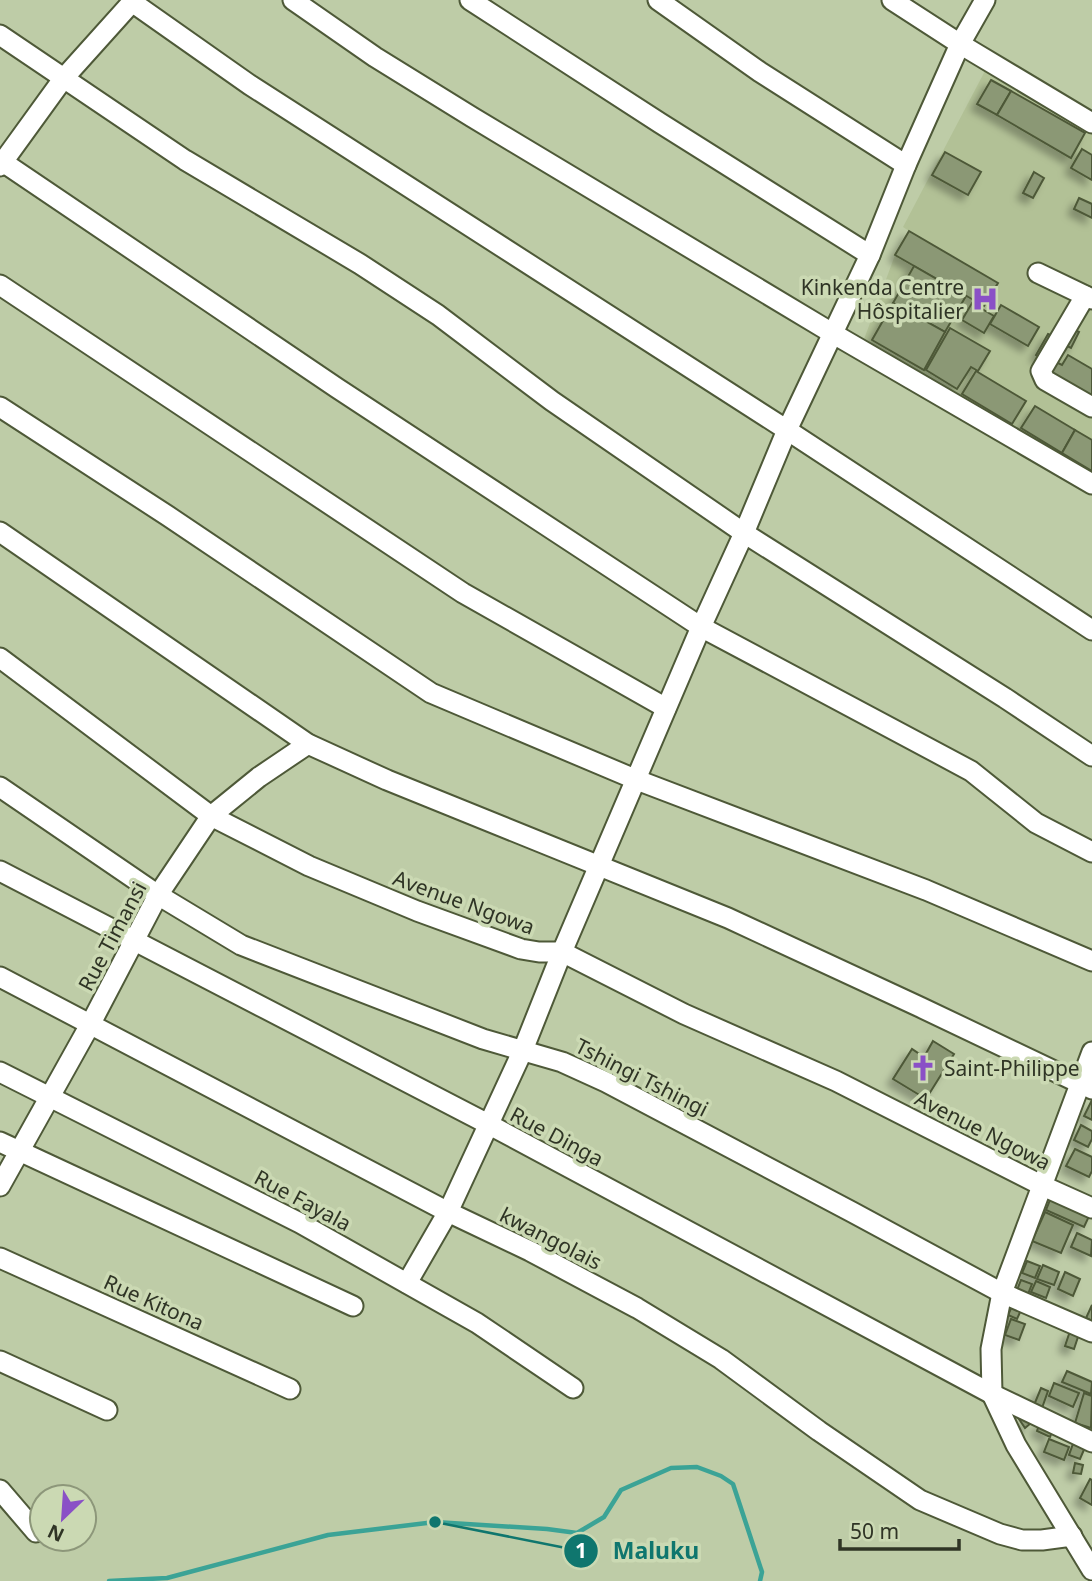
<svg xmlns="http://www.w3.org/2000/svg" width="1092" height="1581" viewBox="0 0 1092 1581" font-family="'Noto Sans',sans-serif">
<style>
.built{fill:#b2c196}
.lines{fill:none;stroke-linecap:round;stroke-linejoin:round}
.stream{stroke:#3ba396;stroke-width:4.5}
.building{fill:#8b9874;stroke:#4d5837;stroke-width:2;filter:url(#shadow)}
.minor-casing{stroke:#4e5938;stroke-width:23}
.minor{stroke:#fff;stroke-width:19}
.labels{text-anchor:middle;dominant-baseline:central;stroke-width:7;stroke-linejoin:round;paint-order:stroke}
.poi-label{font-size:21px;fill:#2f3425;stroke:#cbd9b3;text-anchor:end}
.street-label{font-size:21px;fill:#2f3425;stroke:#cbd9b3}
.leader{fill:none;stroke:#0f766e;stroke-width:2.5}
.callout-dot{fill:#0f766e;stroke:#cbd9b3;stroke-width:2.5}
.mark-label{font-size:21px;text-anchor:middle;font-weight:bold;fill:#fff}
.callout-label{font-size:23px;text-anchor:middle;font-weight:bold;fill:#0f766e;stroke:#cbd9b3;stroke-width:7;stroke-linejoin:round;paint-order:stroke}
</style>
<defs>
<filter id="shadow"><feDropShadow dx="-6" dy="6" stdDeviation="3.5" flood-color="#0004"/></filter>
</defs>
<rect width="100%" height="100%" fill="#becca7"/>
<!-- built -->
<path class="built" d="M986,69L1092,129V475L863,342L895,255L909,231L903,227Z"/>
<g class="lines">
<!-- stream -->
<path class="stream" d="M109,1581L167,1578L328,1535L435,1522L547,1529L577,1533L604,1517L621,1490L671,1468L697,1467L721,1476L733,1484L762,1572L760,1581"/>
</g>
<!-- building -->
<g class="building">
<path d="M991,80L1011,91L997,115L977,104Z"/>
<path d="M1011,91L1085,133L1071,158L997,115Z"/>
<path d="M1082,149L1092,155V180L1071,168Z"/>
<path d="M945,152L981,172L968,195L932,175Z"/>
<path d="M1034,172L1044,178L1033,198L1023,193Z"/>
<path d="M1079,198L1092,204V218L1074,209Z"/>
<path d="M909,231L998,283L984,306L895,255Z"/>
<path d="M914,266L966,296L945,332L893,303Z"/>
<path d="M893,303L945,332L924,370L872,340Z"/>
<path d="M972,303L994,316L984,333L962,320Z"/>
<path d="M1001,305L1039,327L1028,346L990,324Z"/>
<path d="M950,328L990,351L978,371L971,367L957,389L926,370Z"/>
<path d="M1071,328L1079,332L1071,348L1063,344Z"/>
<path d="M1048,334L1058,339L1046,360L1036,355Z"/>
<path d="M1068,355L1092,369V397L1050,372L1056,362L1062,365Z"/>
<path d="M976,371L1026,401L1012,424L962,394Z"/>
<path d="M1035,406L1075,430L1062,453L1021,428Z"/>
<path d="M1075,430L1092,440V471L1062,453Z"/>
<path d="M933,1041L954,1054L926,1099L893,1079L912,1049L924,1057Z"/>
<path d="M1092,1100V1120L1084,1116Z"/>
<path d="M1081,1125L1092,1131V1139L1088,1147L1074,1140Z"/>
<path d="M1075,1149L1092,1157V1171L1089,1177L1066,1166Z"/>
<path d="M1052,1195L1091,1212L1084,1227L1046,1210Z"/>
<path d="M1045,1212L1073,1225L1061,1253L1032,1241Z"/>
<path d="M1077,1233L1092,1240L1091,1256L1071,1247Z"/>
<path d="M1027,1261L1040,1266L1035,1278L1022,1273Z"/>
<path d="M1043,1265L1059,1272L1054,1285L1037,1279Z"/>
<path d="M1065,1272L1080,1279L1073,1296L1058,1289Z"/>
<path d="M1021,1280L1032,1284L1026,1299L1015,1295Z"/>
<path d="M1036,1281L1050,1287L1046,1298L1031,1292Z"/>
<path d="M1013,1304L1022,1308L1017,1319L1008,1315Z"/>
<path d="M1092,1305V1321L1086,1318Z"/>
<path d="M1011,1319L1025,1324L1019,1340L1005,1335Z"/>
<path d="M1070,1331L1079,1334L1074,1349L1065,1346Z"/>
<path d="M1067,1371L1092,1382L1091,1394L1062,1382Z"/>
<path d="M1054,1383L1079,1393L1073,1407L1049,1396Z"/>
<path d="M1041,1388L1048,1391L1042,1408L1034,1405Z"/>
<path d="M1084,1393L1092,1396L1091,1428L1075,1423Z"/>
<path d="M1017,1416L1031,1423L1025,1428Z"/>
<path d="M1040,1422L1054,1427L1050,1437L1037,1431Z"/>
<path d="M1049,1439L1069,1447L1064,1460L1044,1452Z"/>
<path d="M1074,1441L1086,1445L1080,1459L1069,1455Z"/>
<path d="M1075,1463L1083,1465L1081,1474L1073,1473Z"/>
<path d="M1090,1479L1092,1480V1505L1080,1498Z"/>
</g>
<g class="lines">
<!-- minor casing -->
<g class="minor-casing">
<g id="minor">
<path d="M293,0L375,57L472,117L832,333L1092,484"/>
<path d="M470,0L660,123L870,255"/>
<path d="M658,0L760,72L906,165"/>
<path d="M892,0L960,44L1092,123"/>
<path d="M132,2L250,85L787,430L1092,630"/>
<path d="M0,35L185,160L360,264L438,315L552,401L744,533L1005,698L1092,756"/>
<path d="M0,160L337,388L701,627L971,771L1036,823L1092,852"/>
<path d="M0,166L63,79L134,0"/>
<path d="M1038,273L1092,299"/>
<path d="M0,285L463,593L666,708"/>
<path d="M1085,296L1041,371L1045,380L1092,407"/>
<path d="M0,407L168,516L431,693L637,780L926,890L1092,961"/>
<path d="M0,532L308,744L387,780L728,918L920,1007L1092,1089"/>
<path d="M0,658L211,816L309,866L417,911L521,949L539,952H562L684,1014L836,1081L1043,1186L1092,1208"/>
<path d="M0,787L158,895L241,945L483,1039L562,1062L606,1082L852,1212L1002,1293L1092,1332"/>
<path d="M0,871L488,1124L992,1394L1092,1442"/>
<path d="M0,977L448,1212L530,1251L637,1308L721,1359L819,1431L920,1500L1000,1534L1022,1540H1042L1072,1536"/>
<path d="M1092,1052L1002,1293L991,1349L992,1394L1016,1445L1092,1570"/>
<path d="M0,1072L300,1223L477,1323L573,1388"/>
<path d="M0,1142L353,1306"/>
<path d="M0,1186L91,1023L158,895L211,816L259,777L308,744"/>
<path d="M0,1258L290,1389"/>
<path d="M407,1283L448,1212L523,1050L562,952L701,627L744,533L787,430L870,255L906,165L960,44L985,0"/>
<path d="M0,1361L107,1410"/>
<path d="M0,1490L36,1532"/>
</g>
</g>
<!-- minor -->
<use href="#minor" class="minor"/>
</g>
<!-- icons -->
<defs>
<g id="hospital-bare" transform="scale(2.1)"><path d="M-5-5h3v3.5h4V-5h3V5h-3V1.5h-4V5h-3Z" fill="#8a50c6" stroke="#cbd9b3" stroke-width="2.5" paint-order="stroke"/></g>
<g id="church-bare" transform="scale(2.1)"><path d="M-1.2-6h2.4v3.5h3.3v2.4h-3.3V6h-2.4V-.1h-3.3v-2.4h3.3Z" fill="#8a50c6" stroke="#cbd9b3" stroke-width="2.5" paint-order="stroke"/></g>
</defs>
<g fill-rule="evenodd">
<use href="#hospital-bare" x="985" y="299"/>
<use href="#church-bare" x="923" y="1068"/>
</g>
<g class="labels">
<!-- poi labels -->
<g class="poi-label">
<text x="964" y="287">Kinkenda Centre<tspan x="964" dy="24">Hôspitalier</tspan></text>
<text x="944" y="1068" text-anchor="start">Saint-Philippe</text>
</g>
<!-- street labels -->
<g class="street-label">
<text transform="translate(464 902) rotate(20)">Avenue Ngowa</text>
<text transform="translate(112 936) rotate(-62)">Rue Timansi</text>
<text transform="translate(642 1077) rotate(27)">Tshingi Tshingi</text>
<text transform="translate(983 1130) rotate(27)">Avenue Ngowa</text>
<text transform="translate(557 1136) rotate(28)">Rue Dinga</text>
<text transform="translate(303 1200) rotate(28)">Rue Fayala</text>
<text transform="translate(551 1238) rotate(27)">kwangolais</text>
<text transform="translate(154 1302) rotate(24)">Rue Kitona</text>
</g>
</g>
<!-- callouts -->
<path class="leader" d="M435 1522L581 1551"/>
<g class="callout-dot">
<circle cx="435" cy="1522" r="7"/>
<circle cx="581" cy="1551" r="18"/>
</g>
<g class="mark-label">
<text x="581" y="1558">1</text>
</g>
<g class="callout-label">
<text x="656" y="1559">Maluku</text>
</g>
<!-- north arrow -->
<g transform="translate(63 1518) rotate(205)"><circle r="33" fill="#cbd9b3" stroke="#8d977a" stroke-width="2"/>
<path d="M0-5L12 26L0 18L-12 26Z" fill="#8a50c6"/>
<text y="-10" font-size="19" font-weight="bold" text-anchor="middle" fill="#2f3425">N</text>
</g>
<!-- scale -->
<path d="M840 1539v10h119v-10" fill="none" stroke="#2f3425" stroke-width="3.5"/>
<text x="850" y="1539" font-size="21" fill="#2f3425" stroke="#cbd9b3" stroke-width="5" paint-order="stroke">50 m</text>
</svg>
